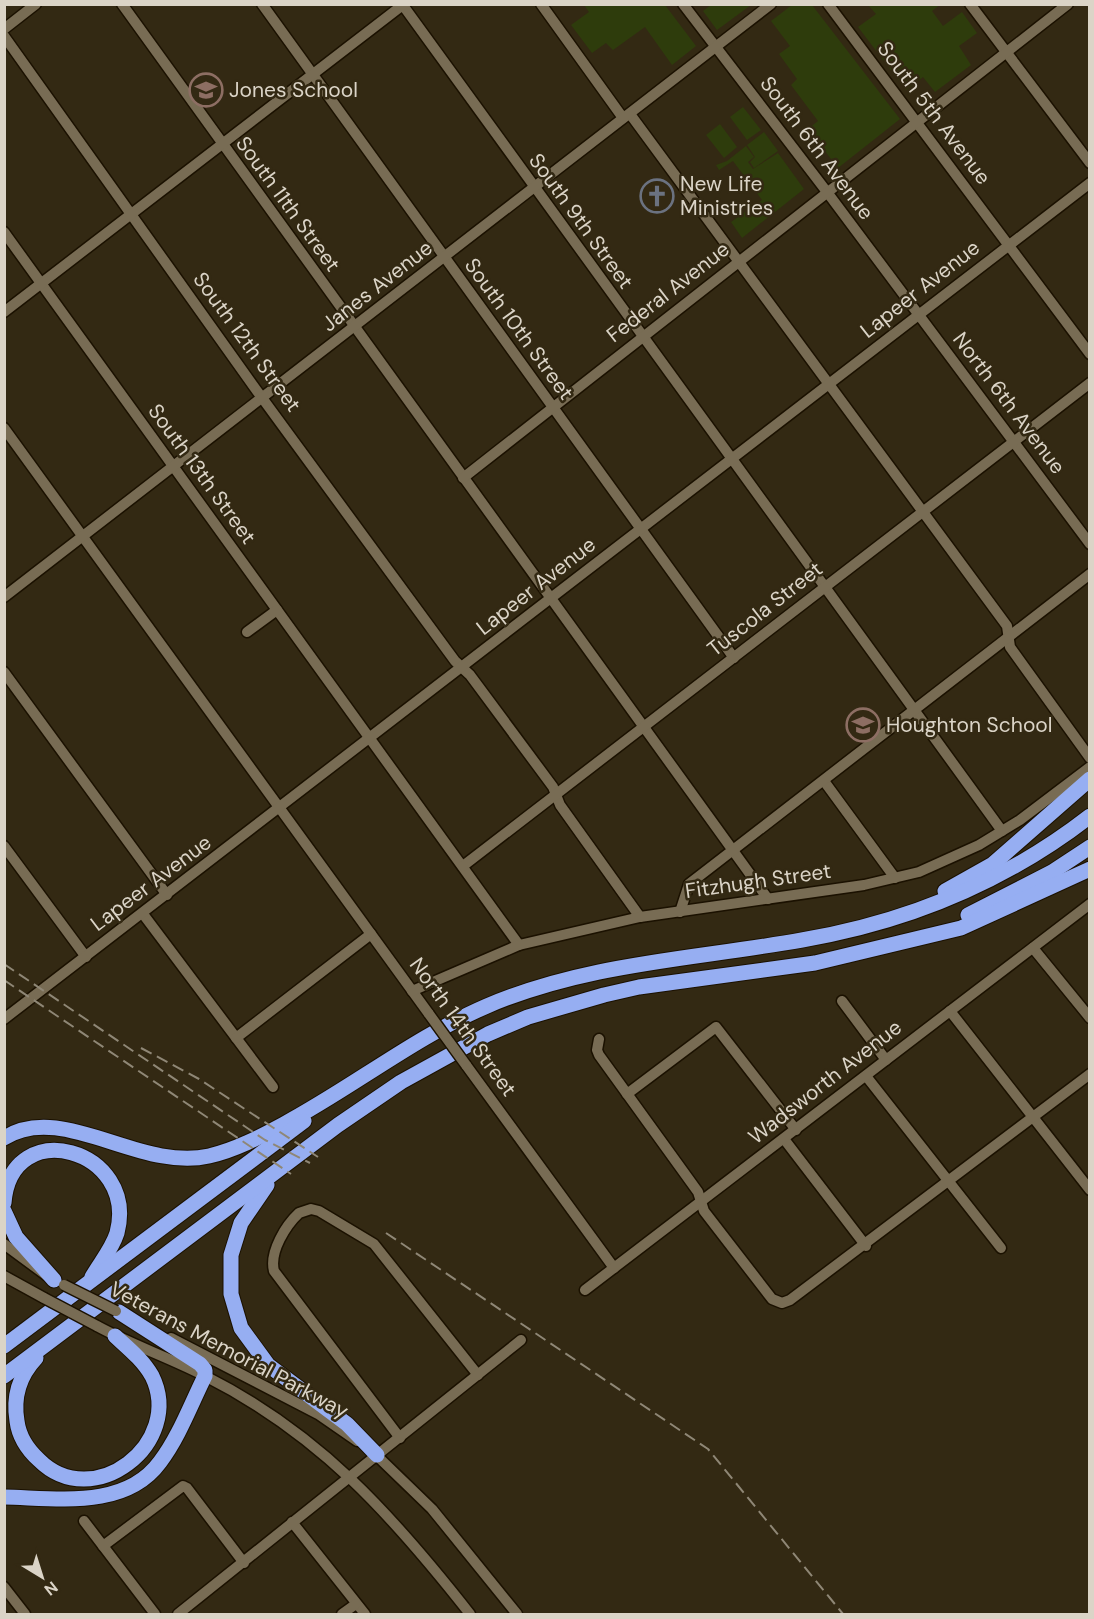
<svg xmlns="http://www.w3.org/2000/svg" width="1094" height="1619" viewBox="0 0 1094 1619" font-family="'DM Sans',sans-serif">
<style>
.green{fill:#2e3c0c}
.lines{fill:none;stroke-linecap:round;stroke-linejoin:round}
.minor-casing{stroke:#1b1100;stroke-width:13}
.highway-casing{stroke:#1b1100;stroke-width:17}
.minor{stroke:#786c54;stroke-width:10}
.highway{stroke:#96aef2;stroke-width:15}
.rail{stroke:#8f8776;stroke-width:2;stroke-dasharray:12 6;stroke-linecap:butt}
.minor-bridge-casing{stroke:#1b1100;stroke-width:13;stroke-linecap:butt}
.minor-bridge{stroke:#786c54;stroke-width:10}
.labels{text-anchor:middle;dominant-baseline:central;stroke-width:5;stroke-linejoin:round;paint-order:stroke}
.poi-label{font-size:21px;fill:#dbd4c7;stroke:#332913;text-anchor:start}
.street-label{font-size:21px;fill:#dbd4c7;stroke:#332913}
</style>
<rect width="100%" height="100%" fill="#332913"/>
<!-- green -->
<g class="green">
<path d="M941,4L932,11L943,26L962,12L977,33L959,46L971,65L935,92L923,77L906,90L858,27L876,14L868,5Z"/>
<path d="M584,5H665L696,46L672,65L645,27L613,50L606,43L592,53L571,25L589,12Z"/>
<path d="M711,5V4L751,5L717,30L703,11Z"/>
<path d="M792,5H812L900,119L838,168L808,129L818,121L791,85L797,79L779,54L790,46L771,21Z"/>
<path d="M743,107L761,130L747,140L730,117Z"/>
<path d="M720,124L737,147L724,158L706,135Z"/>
<path d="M764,132L778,151L754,168L750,162L755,157L747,145Z"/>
<path d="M746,146L754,157L748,162L753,169L778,153L804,189L742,238L731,222L762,200L733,161L719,170L716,165L727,161Z"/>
</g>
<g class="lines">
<!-- minor casing -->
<g class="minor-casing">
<g id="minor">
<path d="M122,4L768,899"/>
<path d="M262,4L734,658"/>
<path d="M402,4L1002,831"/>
<path d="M541,4L623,118"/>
<path d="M683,4L827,192L1090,544"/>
<path d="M828,4L1090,354"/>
<path d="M970,4L1090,163"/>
<path d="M4,29L36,4"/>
<path d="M4,36L257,391L455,661L470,675L553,787L560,805L640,917"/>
<path d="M630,114L1007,626L1010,647L1090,758"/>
<path d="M4,232L519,945"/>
<path d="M4,312L404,4"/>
<path d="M4,428L429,1014"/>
<path d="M463,478L1068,4"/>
<path d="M4,597L771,4"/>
<path d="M247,632L277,610"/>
<path d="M4,672L167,895"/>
<path d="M824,781L895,878"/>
<path d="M4,846L86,957"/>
<path d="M463,866L1090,383"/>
<path d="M680,912L689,884L1090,574"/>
<path d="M143,914L273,1087"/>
<path d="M1033,948L1090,1018"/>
<path d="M412,991L519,945L640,917L864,885L919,872L979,845L1020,820L1090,767"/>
<path d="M842,1001L886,1060"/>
<path d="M950,1011L1090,1190"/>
<path d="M4,1019L1090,183"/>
<path d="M236,1038L371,934"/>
<path d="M599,1039L597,1050L599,1055L698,1192L704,1211L772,1299L782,1303L790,1300L1090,1074"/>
<path d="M466,1065L614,1268"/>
<path d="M866,1076L1001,1248"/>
<path d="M627,1094L716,1027L796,1130"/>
<path d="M784,1139L866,1246"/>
<path d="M4,1244L46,1275"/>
<path d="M4,1276L44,1298"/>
<path d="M585,1290L1090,904"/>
<path d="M97,1326C132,1345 170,1358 205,1376C320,1434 392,1515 470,1614"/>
<path d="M171,1338L318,1414L357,1441"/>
<path d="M400,1438L274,1271C269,1252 286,1225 299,1213L311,1209L319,1211L374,1244L478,1375"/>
<path d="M372,1451L432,1509L517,1614"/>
<path d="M84,1521L155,1614"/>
<path d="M292,1522L365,1614"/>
<path d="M103,1546L183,1486L187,1488L244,1563"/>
<path d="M4,1587L25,1614"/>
<path d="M178,1614L521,1340"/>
<path d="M342,1614L356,1604"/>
</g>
</g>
<!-- highway casing -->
<g class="highway-casing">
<g id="highway">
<path d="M945,891L993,864L1090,779"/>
<path d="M968,915L1052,872L1090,847"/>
<path d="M4,1138C62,1101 140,1172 209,1156C235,1150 260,1137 284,1124C353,1087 415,1037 487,1006C587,963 696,959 802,940C908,922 1005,882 1090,816"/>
<path d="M267,1185L241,1223L231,1255V1294L241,1328L268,1365L347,1424L377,1455"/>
<path d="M4,1203C11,1113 139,1149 117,1233C112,1249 100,1263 92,1277"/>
<path d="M4,1211L16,1237L54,1280"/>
<path d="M4,1346L304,1121"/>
<path d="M36,1358C19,1376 13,1397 17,1421C19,1437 28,1450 39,1460C93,1514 185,1443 152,1376C143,1360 128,1348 115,1336"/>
<path d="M4,1376L338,1125L401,1082L488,1034L528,1017L604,995L639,987L815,963L961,928L1090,869"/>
<path d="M4,1497C56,1498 125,1510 160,1462C179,1437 191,1404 205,1376V1370L200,1364L119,1312"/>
</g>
</g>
<!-- minor -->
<use href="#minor" class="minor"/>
<!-- highway -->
<use href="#highway" class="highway"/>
<!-- rail -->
<g class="rail">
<path d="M4,964L265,1140L310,1163"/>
<path d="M4,980L291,1174"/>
<path d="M141,1048L199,1079L318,1157"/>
<path d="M386,1233L708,1449L843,1614"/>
</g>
<!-- minor-bridge casing -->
<g class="minor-bridge-casing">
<g id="minor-bridge">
<path d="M429,1014L466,1065"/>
<path d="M64,1285L116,1311"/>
<path d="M44,1298L97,1326"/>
</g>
</g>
<!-- minor-bridge -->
<use href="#minor-bridge" class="minor-bridge"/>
</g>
<!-- icons -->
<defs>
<g id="school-ring" transform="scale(1.725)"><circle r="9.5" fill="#332913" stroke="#8d6e63" stroke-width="1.5"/><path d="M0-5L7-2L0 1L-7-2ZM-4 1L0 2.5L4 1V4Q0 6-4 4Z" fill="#8d6e63"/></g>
<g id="church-ring" transform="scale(1.725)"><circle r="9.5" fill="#332913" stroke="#6b7280" stroke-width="1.5"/><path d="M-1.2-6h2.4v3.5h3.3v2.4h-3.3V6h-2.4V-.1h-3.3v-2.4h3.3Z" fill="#6b7280"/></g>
</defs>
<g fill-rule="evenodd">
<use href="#school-ring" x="206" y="90"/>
<use href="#church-ring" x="657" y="196"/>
<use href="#school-ring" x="863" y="725"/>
</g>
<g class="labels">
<!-- poi labels -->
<g class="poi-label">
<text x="229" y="90">Jones School</text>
<text x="680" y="184">New Life<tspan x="680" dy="24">Ministries</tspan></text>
<text x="886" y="725">Houghton School</text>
</g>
<!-- street labels -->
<g class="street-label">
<text transform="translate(934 113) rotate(53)">South 5th Avenue</text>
<text transform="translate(817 148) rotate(53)">South 6th Avenue</text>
<text transform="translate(288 204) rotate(54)">South 11th Street</text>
<text transform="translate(581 221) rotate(54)">South 9th Street</text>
<text transform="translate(377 286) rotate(-38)">Janes Avenue</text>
<text transform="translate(920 289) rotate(-38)">Lapeer Avenue</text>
<text transform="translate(668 292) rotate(-38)">Federal Avenue</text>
<text transform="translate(519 329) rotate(54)">South 10th Street</text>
<text transform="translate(247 342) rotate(54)">South 12th Street</text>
<text transform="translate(1009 403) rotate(53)">North 6th Avenue</text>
<text transform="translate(202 474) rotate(54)">South 13th Street</text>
<text transform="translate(536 586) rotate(-38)">Lapeer Avenue</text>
<text transform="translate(765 609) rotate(-38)">Tuscola Street</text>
<text transform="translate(758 881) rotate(-8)">Fitzhugh Street</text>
<text transform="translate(151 883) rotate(-37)">Lapeer Avenue</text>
<text transform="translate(463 1027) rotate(54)">North 14th Street</text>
<text transform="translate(825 1082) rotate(-38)">Wadsworth Avenue</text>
<text transform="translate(229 1350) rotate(28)">Veterans Memorial Parkway</text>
</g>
</g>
<!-- border -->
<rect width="1094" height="1619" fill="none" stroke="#dbd4c7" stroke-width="12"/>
<!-- north arrow -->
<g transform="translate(42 1577) rotate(142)" stroke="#332913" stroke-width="4.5" paint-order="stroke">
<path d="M0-4.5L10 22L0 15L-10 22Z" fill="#dbd4c7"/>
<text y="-9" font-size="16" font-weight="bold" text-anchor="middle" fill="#dbd4c7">N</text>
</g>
</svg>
